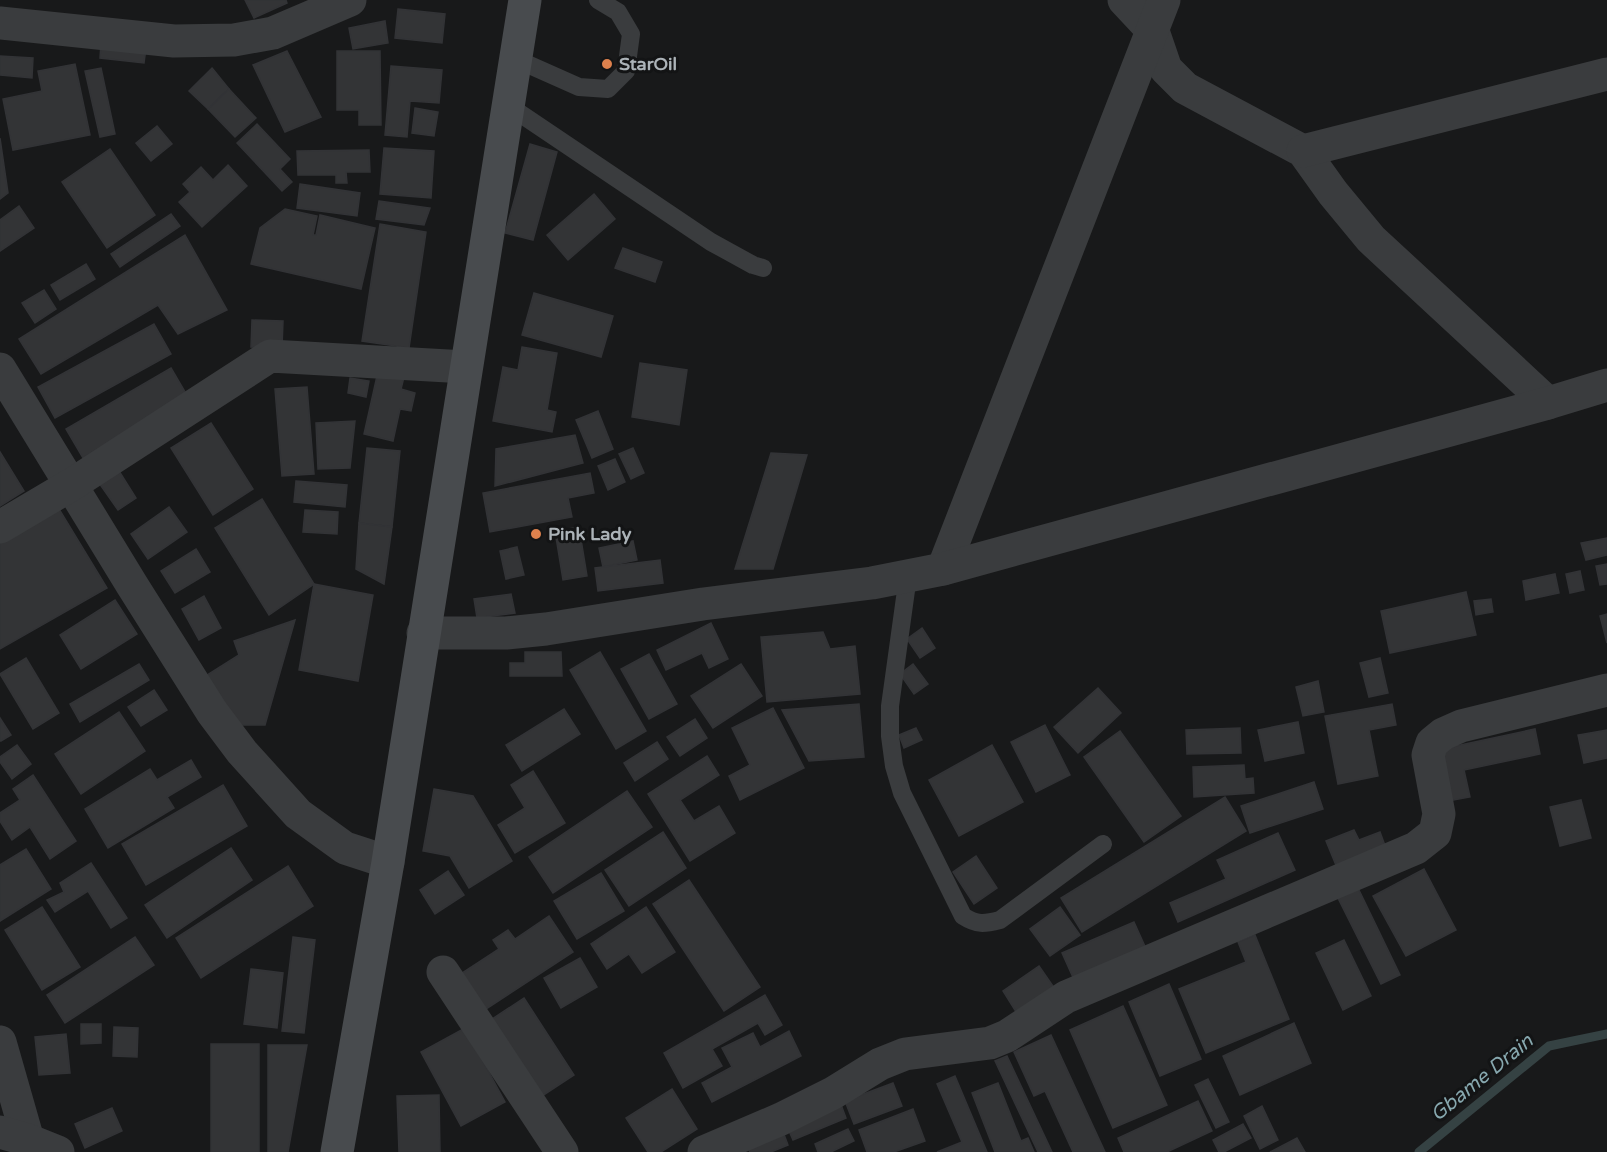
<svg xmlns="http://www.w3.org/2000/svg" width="1607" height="1152" viewBox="0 0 1607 1152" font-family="'Varela Round',sans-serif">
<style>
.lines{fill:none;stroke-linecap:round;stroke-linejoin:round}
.stream{stroke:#354243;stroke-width:9}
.building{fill:#333436;stroke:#323336;stroke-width:1.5}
.lane{stroke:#3a3c3e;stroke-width:18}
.street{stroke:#3a3c3e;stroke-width:33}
.secondary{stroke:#484b4e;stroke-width:33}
.poi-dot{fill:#dd814d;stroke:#131415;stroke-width:2}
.labels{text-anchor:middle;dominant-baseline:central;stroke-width:6;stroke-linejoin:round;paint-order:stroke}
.poi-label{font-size:18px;font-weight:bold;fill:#acb3b8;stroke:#131415;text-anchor:start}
.water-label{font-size:20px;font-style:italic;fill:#87a8af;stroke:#131415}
</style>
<rect width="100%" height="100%" fill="#18191a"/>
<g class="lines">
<!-- stream -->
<path class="stream" d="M1419,1152L1549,1046L1607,1034"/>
</g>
<!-- building -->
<g class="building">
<path d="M245,0H286L287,3L254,18Z"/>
<path d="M398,9L445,14L442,43L395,38Z"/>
<path d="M385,21L388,43L353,49L349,28Z"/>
<path d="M101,43L146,48L144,63L100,58Z"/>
<path d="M287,51L321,117L285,132L253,65Z"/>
<path d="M337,51H380L381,125H359V110H337Z"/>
<path d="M0,56L33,58L32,78L0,75Z"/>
<path d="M75,64L90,135L13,150L3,99L42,91L38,71Z"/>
<path d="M391,66L442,70L439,103L410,101L407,137L385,135Z"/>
<path d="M101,68L115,134L100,137L85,71Z"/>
<path d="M212,68L229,89L208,109L189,91Z"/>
<path d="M229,89L256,118L235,137L208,109Z"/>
<path d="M415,108L438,112L434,136L412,133Z"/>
<path d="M257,124L290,159L280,169L292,182L282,191L237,143Z"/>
<path d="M157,126L172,144L151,161L136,143Z"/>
<path d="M0,138L8,193L0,199Z"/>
<path d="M530,144L557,152L533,240L505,233Z"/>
<path d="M384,148L434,151L431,198L380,194Z"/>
<path d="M110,149L155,215L107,248L62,182Z"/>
<path d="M369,150L370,172H346L347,183H336V175H298L297,151Z"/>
<path d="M228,165L247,186L202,227L179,202L190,192L183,184L201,167L213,180Z"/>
<path d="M300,184L360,193L357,216L297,208Z"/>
<path d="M594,194L615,219L568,260L547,235Z"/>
<path d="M379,201L430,208L424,225L376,219Z"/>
<path d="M19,206L34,228L0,251V220Z"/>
<path d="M285,209L317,216L313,235H316L320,215L375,228L361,289L251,264L260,228Z"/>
<path d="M171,214L180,226L120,267L111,254Z"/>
<path d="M380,224L426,232L409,348L362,341Z"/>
<path d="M185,235L227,310L178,334L158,305L41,374L19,339Z"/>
<path d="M623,248L662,262L655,282L615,268Z"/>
<path d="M86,264L95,279L60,300L51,285Z"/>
<path d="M44,290L56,309L35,323L22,303Z"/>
<path d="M534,293L613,316L601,357L522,335Z"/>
<path d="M252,320L283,321L282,348L251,347Z"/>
<path d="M154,324L171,354L55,418L38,387Z"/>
<path d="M522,347L557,353L547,410L556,412L552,432L493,421L503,367L518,370Z"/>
<path d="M640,363L687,370L679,425L632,417Z"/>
<path d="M379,367L405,373L401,389L415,393L411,411L400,409L393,441L364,434Z"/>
<path d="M171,368L188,397L83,458L66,429Z"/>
<path d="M350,378L369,381L366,397L348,393Z"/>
<path d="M307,387L314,474L282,476L275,389Z"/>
<path d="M598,411L613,449L592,458L576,420Z"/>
<path d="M355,421L350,468L318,469L316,423Z"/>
<path d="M211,423L253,489L213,515L171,448Z"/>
<path d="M575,435L583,463L495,486L496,449Z"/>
<path d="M367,448L400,451L392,527L359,523Z"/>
<path d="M633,448L644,473L631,479L619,454Z"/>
<path d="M0,452L24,491L0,506Z"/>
<path d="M771,453L807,455L773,569H735Z"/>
<path d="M615,459L625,482L608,490L598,466Z"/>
<path d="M119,471L136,498L118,510L99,483Z"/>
<path d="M590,473L594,493L568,498L572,517L490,532L483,493Z"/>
<path d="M296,481L347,485L345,507L294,502Z"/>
<path d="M262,499L314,584L269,615L215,528Z"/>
<path d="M56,504L107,588L0,649V535Z"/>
<path d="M169,507L187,532L148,559L131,534Z"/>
<path d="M305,510L338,512L337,534L303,532Z"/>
<path d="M359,523L392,527L384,584L356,569Z"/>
<path d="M579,527L587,576L563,580L555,531Z"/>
<path d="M1607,538V555L1586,560L1581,543Z"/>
<path d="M633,541L637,560L603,567L599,548Z"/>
<path d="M517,547L524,575L506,579L500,551Z"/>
<path d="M196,549L210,572L175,593L161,571Z"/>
<path d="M660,560L663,583L598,591L595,568Z"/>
<path d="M1607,564V584L1600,585L1596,566Z"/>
<path d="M1580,571L1584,590L1570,593L1566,574Z"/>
<path d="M1555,574L1559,593L1526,600L1523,581Z"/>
<path d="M314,584L373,595L358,681L299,670Z"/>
<path d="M1466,592L1476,635L1390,653L1381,611Z"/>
<path d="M511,594L515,613L477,618L474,599Z"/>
<path d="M204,596L221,628L199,640L182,609Z"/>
<path d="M1491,599L1493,612L1476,615L1474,601Z"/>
<path d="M115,600L137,634L81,669L60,635Z"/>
<path d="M1607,614V643L1600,616Z"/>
<path d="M295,620L265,725H235L204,677L239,655L234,641Z"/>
<path d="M711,623L728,659L709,668L702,653L666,670L657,650Z"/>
<path d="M922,628L935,648L920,658L907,639Z"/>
<path d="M823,632L830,649L855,646L860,694L767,702L761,637Z"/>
<path d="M525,652H561L562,676H510V663H525Z"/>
<path d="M600,652L646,731L616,749L570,670Z"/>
<path d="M649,654L677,704L649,719L621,669Z"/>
<path d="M26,658L59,713L33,729L0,674Z"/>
<path d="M1380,658L1388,693L1369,697L1360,663Z"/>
<path d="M139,664L149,680L80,722L70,704Z"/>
<path d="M741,664L762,696L713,728L691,696Z"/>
<path d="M913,664L928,684L914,694L900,674Z"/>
<path d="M1318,681L1324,712L1303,716L1296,687Z"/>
<path d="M1098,688L1121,713L1078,753L1054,727Z"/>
<path d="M154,690L167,710L141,726L128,707Z"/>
<path d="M859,704L864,757L809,761L782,710Z"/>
<path d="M1392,704L1396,725L1369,730L1378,776L1338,784L1325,716Z"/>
<path d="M773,708L804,768L740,800L729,776L750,765L732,728Z"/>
<path d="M564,709L580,734L522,771L506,745Z"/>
<path d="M119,712L145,751L81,794L55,754Z"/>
<path d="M0,718L11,735L1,741H0Z"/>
<path d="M695,719L707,738L680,756L667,737Z"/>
<path d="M1298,722L1304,753L1265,761L1258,730Z"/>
<path d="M1045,725L1070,775L1036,792L1011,742Z"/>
<path d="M916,728L922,740L904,748L899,735Z"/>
<path d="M1240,728L1241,753L1187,754L1186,730Z"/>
<path d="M1535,729L1540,754L1464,770L1470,797L1443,802L1432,751Z"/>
<path d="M1607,730V758L1584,763L1578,735Z"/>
<path d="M1120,731L1181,816L1144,842L1084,757Z"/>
<path d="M657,742L668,759L635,781L624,763Z"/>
<path d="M17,745L31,764L12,779L0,762V757Z"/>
<path d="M992,745L1023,802L959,836L929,780Z"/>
<path d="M707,756L719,775L680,800L694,821L719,806L735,833L690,861L648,794Z"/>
<path d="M191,760L201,777L167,797L174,808L108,848L85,809L150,769L157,780Z"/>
<path d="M1244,765L1245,779L1253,778L1254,793L1194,797L1193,767Z"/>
<path d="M533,771L565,823L515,853L498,825L525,808L511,785Z"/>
<path d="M33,775L76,841L50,859L30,827L12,840L0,821V813L20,800L13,789Z"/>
<path d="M1314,782L1323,809L1250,833L1241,806Z"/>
<path d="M223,785L247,826L146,885L122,844Z"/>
<path d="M434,789L473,796L512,861L469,888L450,856L423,851Z"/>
<path d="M627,791L652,827L553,893L529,857Z"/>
<path d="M1225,797L1246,831L1082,932L1061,898Z"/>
<path d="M1581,800L1591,838L1560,846L1550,807Z"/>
<path d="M1354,830L1359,840L1380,832L1387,851L1338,870L1326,841Z"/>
<path d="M663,832L686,868L629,906L605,870Z"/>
<path d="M1278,833L1295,870L1178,922L1170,903L1226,879L1217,860Z"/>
<path d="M231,848L252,880L167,938L145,905Z"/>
<path d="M26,849L51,889L0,921V865Z"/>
<path d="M976,856L997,888L974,904L953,872Z"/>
<path d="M91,863L127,918L111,928L88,891L55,912L47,900L64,892L60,883Z"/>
<path d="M288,866L313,906L201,978L176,938Z"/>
<path d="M1424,869L1456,930L1406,956L1373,896Z"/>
<path d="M448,871L464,895L435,914L420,890Z"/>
<path d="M601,873L624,911L577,939L554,901Z"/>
<path d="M689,880L760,987L724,1011L653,904Z"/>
<path d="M1358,888L1400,975L1381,984L1338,898Z"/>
<path d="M42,907L80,967L42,990L5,930Z"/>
<path d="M646,907L675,952L642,973L629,954L607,969L591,944Z"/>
<path d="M1060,907L1080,935L1050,956L1030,929Z"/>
<path d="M549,916L573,952L477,1015L453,979L499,949L493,940L508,930L515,939Z"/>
<path d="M1134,922L1148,953L1076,984L1062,953Z"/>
<path d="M1255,935L1289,1019L1206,1053L1179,989L1246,962L1238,942Z"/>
<path d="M135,937L154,965L65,1023L47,995Z"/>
<path d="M293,937L315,940L304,1033L282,1031Z"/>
<path d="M1344,940L1371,996L1343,1010L1316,953Z"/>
<path d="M580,958L597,987L561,1008L544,978Z"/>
<path d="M1039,966L1055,989L1018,1015L1003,991Z"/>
<path d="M251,969L283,973L277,1028L244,1024Z"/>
<path d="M1169,984L1201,1059L1160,1076L1129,1002Z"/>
<path d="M765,995L782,1025L765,1035L758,1023L712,1049L722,1066L683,1088L664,1053Z"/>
<path d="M524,998L574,1075L533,1102L483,1025Z"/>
<path d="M1123,1006L1167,1105L1113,1128L1070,1030Z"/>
<path d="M1294,1023L1311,1063L1240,1095L1223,1056Z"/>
<path d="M81,1024H101V1043L81,1044Z"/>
<path d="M114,1027L138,1028L137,1057L113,1056Z"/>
<path d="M465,1028L505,1102L461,1126L421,1052Z"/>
<path d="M789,1031L801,1056L712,1102L702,1083L732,1067L722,1048L753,1033L760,1047Z"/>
<path d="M66,1034L70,1073L39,1075L35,1037Z"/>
<path d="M1051,1035L1105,1152H1073L1045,1091L1034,1096L1014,1052Z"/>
<rect x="211" y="1044" width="48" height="108"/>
<path d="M268,1045H307L288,1152H268Z"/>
<path d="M1007,1056L1052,1152H1038L995,1061Z"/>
<path d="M955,1076L987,1152H937L962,1142L937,1084Z"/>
<path d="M1208,1079L1229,1122L1216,1128L1195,1085Z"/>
<path d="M893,1083L902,1106L854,1124L845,1101Z"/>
<path d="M998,1083L1021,1141L1028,1138L1034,1152H995L972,1093Z"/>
<path d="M672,1089L697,1129L661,1152H648L626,1118Z"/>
<path d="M439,1095L440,1152H399L397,1096Z"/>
<path d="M1198,1101L1212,1131L1167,1152H1124L1118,1138Z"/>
<path d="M840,1102L846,1118L793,1140L786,1124Z"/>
<path d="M1262,1106L1278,1140L1260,1149L1244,1116Z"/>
<path d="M112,1108L122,1131L85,1148L75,1124Z"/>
<path d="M913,1109L925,1141L894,1152H867L859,1130Z"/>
<path d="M1243,1124L1251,1138L1224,1152H1219L1213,1140Z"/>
<path d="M782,1129L788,1145L771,1152H750L746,1144Z"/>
<path d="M848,1129L854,1141L831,1152H818L815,1144Z"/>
<path d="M1297,1138L1305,1152H1270Z"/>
</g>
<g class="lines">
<!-- lane -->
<g class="lane">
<path d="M516,59L579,87L608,89L626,71L631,34L618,12L598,0"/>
<path d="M509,106L711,242L753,265L763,268"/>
<path d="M908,576L890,706V736L894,766L902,793L963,916C977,925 984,924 1000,920L1103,844"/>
</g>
<!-- street -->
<g class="street">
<path d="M1124,0L1153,31L1166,69L1185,88L1303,151L1333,193L1371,239L1548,403"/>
<path d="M0,23L174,41L234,40L273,33L350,0"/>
<path d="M1303,151L1607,74"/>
<path d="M0,369L132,585L212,712L242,752L298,814L345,848L388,862"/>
<path d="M0,527L71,485L270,356L466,367"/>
<path d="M943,569L1164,0"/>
<path d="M423,633H506L546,629L703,604L872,583L943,569L1548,403L1607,385"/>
<path d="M443,972L562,1152"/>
<path d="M0,1042L28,1140"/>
<path d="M0,1132L28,1140L58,1152"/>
<path d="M704,1152L781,1119L833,1093L880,1064L905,1054L990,1043L1007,1036L1066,997L1416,848L1435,833L1439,814L1428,755L1432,743L1443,734L1461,726L1607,690"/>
</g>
<!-- secondary -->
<path class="secondary" d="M337,1152L388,862L525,0"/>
</g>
<!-- markers -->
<g class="poi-dot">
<circle cx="607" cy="64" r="6"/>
<circle cx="536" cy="534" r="6"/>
</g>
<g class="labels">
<!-- poi labels -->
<g class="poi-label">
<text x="619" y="64">StarOil</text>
<text x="548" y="534">Pink Lady</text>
</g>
<!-- water labels -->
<g class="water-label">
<text transform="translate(1482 1078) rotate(-39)">Gbame Drain</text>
</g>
</g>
</svg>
